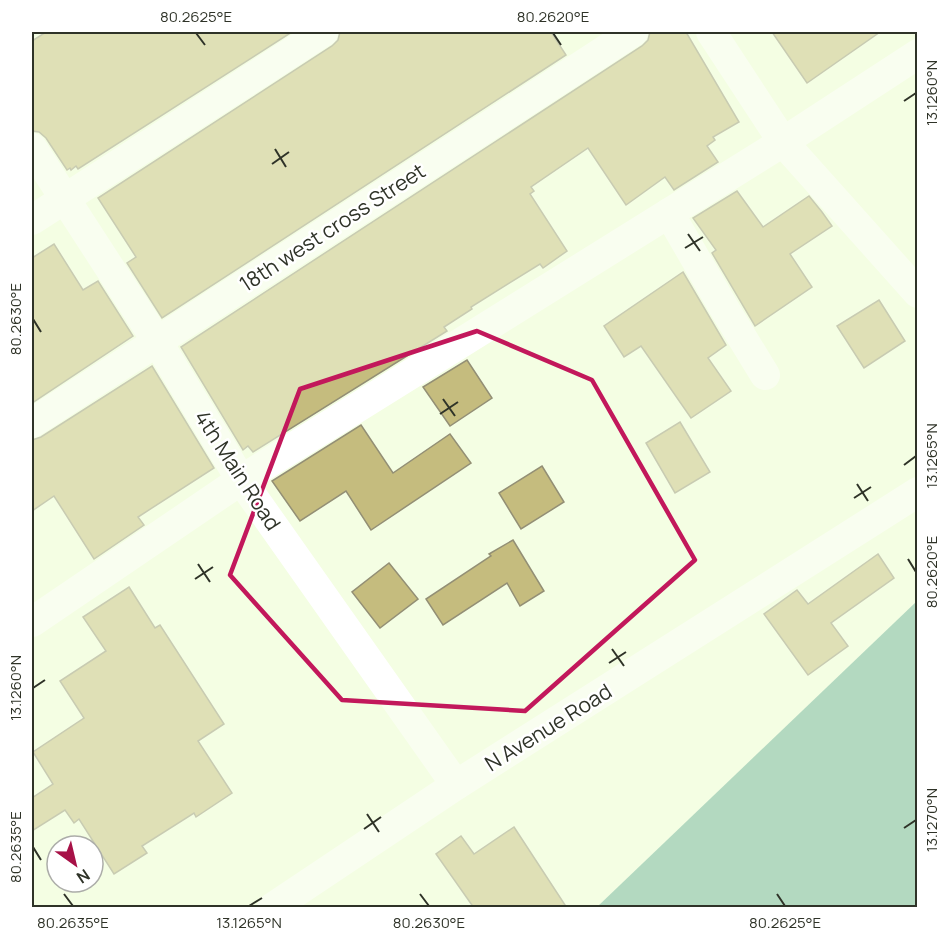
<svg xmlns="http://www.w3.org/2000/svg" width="949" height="939" viewBox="0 0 949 939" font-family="Manrope,sans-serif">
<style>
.water{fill:#65ae96}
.building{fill:#c5bc7e;stroke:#938f75;stroke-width:1.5}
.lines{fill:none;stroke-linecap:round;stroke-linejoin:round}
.minor{stroke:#fff;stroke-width:30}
.marked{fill:none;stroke:#c2185b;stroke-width:4.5;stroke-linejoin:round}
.ticks{fill:none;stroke:#2f3328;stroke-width:2}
.labels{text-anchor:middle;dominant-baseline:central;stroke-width:5;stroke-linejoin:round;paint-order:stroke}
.street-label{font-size:21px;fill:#2f3328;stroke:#fff}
.neatline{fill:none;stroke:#2f3328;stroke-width:2}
.ticks-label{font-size:15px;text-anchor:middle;fill:#2f3328}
</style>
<rect width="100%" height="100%" fill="#f4fee3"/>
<!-- water -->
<path class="water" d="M917,601V907H597Z"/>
<!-- building -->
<g class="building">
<path d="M46,32H292L78,169L76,166L71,170L70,168L67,170L46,138L39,132L32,131V41Z"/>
<path d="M340,32H551L566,55L162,318L127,263L136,257L98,198L332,46L338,40Z"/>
<path d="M650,32H686L739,122L713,137L715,140L707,146L718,162L674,190L665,177L626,205L588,148L531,187L534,191L530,194L567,251L543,268L540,264L471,307L472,309L444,327L447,331L253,452L248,446L243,450L181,347L642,46L648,40Z"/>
<path d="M772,32H880L807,83Z"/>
<path d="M737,191L763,227L809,196L822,212L832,226L790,254L812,287L755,326L712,253L716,250L693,218Z"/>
<path d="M54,244L83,290L98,281L133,336L32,403V258Z"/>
<path d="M683,272L726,345L708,358L731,391L691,418L641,346L624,357L604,326Z"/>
<path d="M879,300L905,341L864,368L837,326Z"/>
<path d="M467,360L492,398L450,426L423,387Z"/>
<path d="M152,366L214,468L138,517L144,525L94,559L54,496L32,511V440L41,437Z"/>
<path d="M680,422L710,472L675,493L646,443Z"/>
<path d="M361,425L393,473L450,434L471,463L371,530L346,491L300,521L272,481Z"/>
<path d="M542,466L564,502L521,529L499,493Z"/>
<path d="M513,540L544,591L520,606L507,583L443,625L426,599L491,556L489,554Z"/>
<path d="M878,554L894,578L831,623L848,646L808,675L764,614L797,590L808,604Z"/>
<path d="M389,563L418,599L380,628L352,592Z"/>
<path d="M129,587L155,628L160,625L224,724L198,741L232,793L196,817L194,813L142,846L147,853L114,874L79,819L74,823L65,810L32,831V798L53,784L33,752L84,718L60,681L106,651L83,617Z"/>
<path d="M514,827L567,908H474L436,854L461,836L474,854Z"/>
</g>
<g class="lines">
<!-- minor -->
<g class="minor">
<path d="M711,32L783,142L918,293"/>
<path d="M32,148L157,341L241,480L456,785"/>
<path d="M669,213L724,308L765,375"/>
<path d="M32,220L323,32"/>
<path d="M32,423L633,32"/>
<path d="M32,622L241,480L783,142L918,54"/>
<path d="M272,908L456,785L918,492"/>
</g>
</g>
<!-- marked area -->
<path d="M0 0H949V939H0ZM477,331L592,380L695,560L525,711L342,700L230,575L300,389Z" fill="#f4fee3" fill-opacity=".55" fill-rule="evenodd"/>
<path class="marked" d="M477,331L592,380L695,560L525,711L342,700L230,575L300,389Z"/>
<!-- ticks -->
<path class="ticks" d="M196,33L205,45M553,33L561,45M904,101L916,93M275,149L286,167M272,164L289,152M688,234L700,251M685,248L703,237M33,319L41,332M443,399L455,416M440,414L458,402M904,465L916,456M857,484L868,501M854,498L871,487M908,559L916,572M198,564L210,582M195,579L213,567M612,649L624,666M609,663L626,652M33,688L45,680M367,814L379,832M904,828L916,820M364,829L381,817M33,847L41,860M64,894L73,906M420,894L429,906M777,894L785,906M249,906L262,898"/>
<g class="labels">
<!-- street labels -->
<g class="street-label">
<text transform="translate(332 227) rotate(-33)">18th west cross Street</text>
<text transform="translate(238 470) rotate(57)">4th Main Road</text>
<text transform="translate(548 727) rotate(-32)">N Avenue Road</text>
</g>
</g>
<!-- border -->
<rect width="949" height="939" fill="none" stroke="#ffffff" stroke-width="66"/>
<!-- north arrow -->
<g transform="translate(75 864) rotate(146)"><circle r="28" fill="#ffffff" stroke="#acada9" stroke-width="1.5"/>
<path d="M0-4.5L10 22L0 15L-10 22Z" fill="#a71147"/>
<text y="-9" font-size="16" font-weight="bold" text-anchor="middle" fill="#2f3328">N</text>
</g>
<rect x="33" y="33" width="883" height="873" class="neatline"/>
<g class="ticks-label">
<text x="196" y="22">80.2625°E</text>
<text x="553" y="22">80.2620°E</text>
<text transform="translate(932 93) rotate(-90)" y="5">13.1260°N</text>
<text transform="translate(16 319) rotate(-90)" y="5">80.2630°E</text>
<text transform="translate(932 456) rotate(-90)" y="5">13.1265°N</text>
<text transform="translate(932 572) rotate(-90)" y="5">80.2620°E</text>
<text transform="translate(16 688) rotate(-90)" y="5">13.1260°N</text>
<text transform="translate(932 820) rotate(-90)" y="5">13.1270°N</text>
<text transform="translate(16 847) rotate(-90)" y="5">80.2635°E</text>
<text x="73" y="928">80.2635°E</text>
<text x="249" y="928">13.1265°N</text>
<text x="429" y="928">80.2630°E</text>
<text x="785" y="928">80.2625°E</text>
</g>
</svg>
